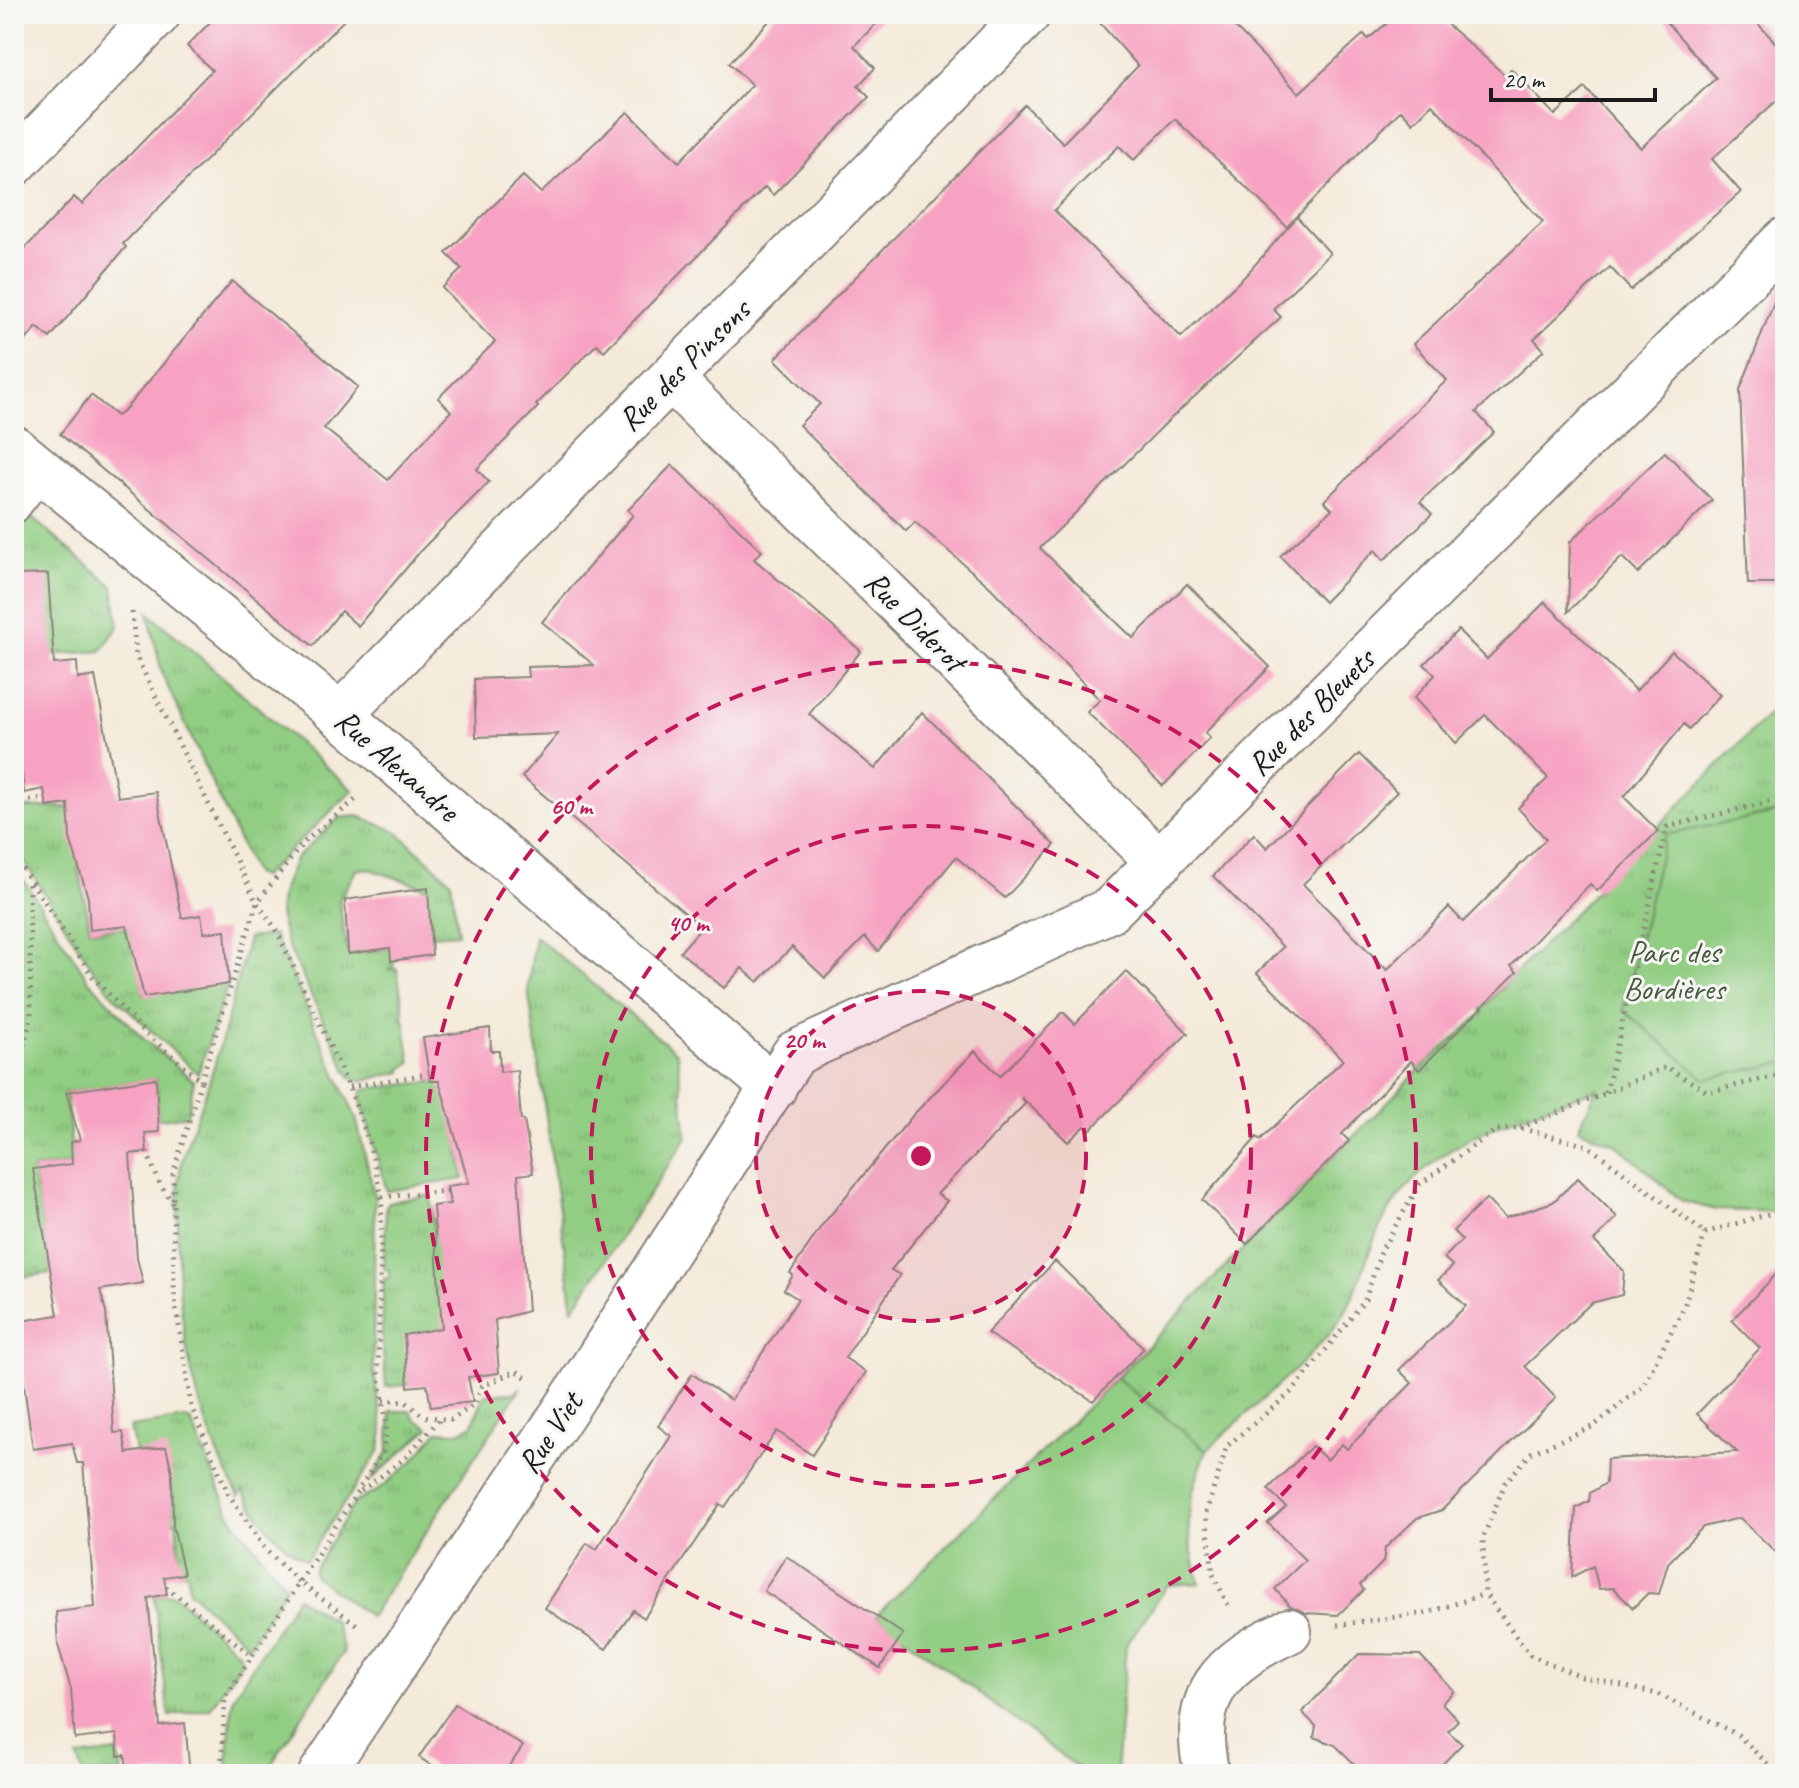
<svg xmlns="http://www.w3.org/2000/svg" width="1799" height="1788" viewBox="0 0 1799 1788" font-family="Caveat,sans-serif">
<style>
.grass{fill:url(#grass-tufts);stroke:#56744f;stroke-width:2}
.garden{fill:#91cd82;stroke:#56744f;stroke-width:2}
.building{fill:#f7a2c2}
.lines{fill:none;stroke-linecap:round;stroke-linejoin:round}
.service-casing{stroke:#88837a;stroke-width:34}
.minor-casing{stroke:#88837a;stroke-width:48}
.path{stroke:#88837a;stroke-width:5;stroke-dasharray:2 6;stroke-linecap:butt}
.service{stroke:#fff;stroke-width:30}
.minor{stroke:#fff;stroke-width:44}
.ring{fill:none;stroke:#c2185b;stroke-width:4;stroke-dasharray:14 10}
.labels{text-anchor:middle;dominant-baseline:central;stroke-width:6;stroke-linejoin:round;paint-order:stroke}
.street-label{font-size:32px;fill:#1c1c1c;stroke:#f6f6f2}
.park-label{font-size:32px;fill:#455a40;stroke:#f6f6f2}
.centre{fill:#c2185b;stroke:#f6f6f2;stroke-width:4}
.ring-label{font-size:24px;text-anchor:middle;font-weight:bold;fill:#c2185b;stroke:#f6f6f2;stroke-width:6;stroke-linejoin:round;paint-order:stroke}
</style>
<defs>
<pattern id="grass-tufts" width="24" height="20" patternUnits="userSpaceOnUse" patternTransform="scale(2)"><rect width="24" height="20" fill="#91cd82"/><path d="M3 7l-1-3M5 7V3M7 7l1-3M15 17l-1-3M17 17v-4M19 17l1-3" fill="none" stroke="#7caf70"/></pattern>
</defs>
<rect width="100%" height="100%" fill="#f6f6f2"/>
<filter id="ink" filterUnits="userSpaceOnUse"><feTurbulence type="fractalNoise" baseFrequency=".0125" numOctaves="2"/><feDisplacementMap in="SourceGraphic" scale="16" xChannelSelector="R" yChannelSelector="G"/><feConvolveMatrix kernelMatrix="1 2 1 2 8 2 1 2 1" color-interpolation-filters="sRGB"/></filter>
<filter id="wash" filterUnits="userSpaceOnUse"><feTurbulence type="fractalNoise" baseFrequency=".006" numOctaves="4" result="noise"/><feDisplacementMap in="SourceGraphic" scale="32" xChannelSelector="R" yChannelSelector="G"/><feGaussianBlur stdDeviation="1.8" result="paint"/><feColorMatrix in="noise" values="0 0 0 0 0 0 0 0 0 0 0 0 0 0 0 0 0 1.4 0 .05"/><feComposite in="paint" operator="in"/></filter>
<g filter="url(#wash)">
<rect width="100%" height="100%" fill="#f4ead9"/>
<!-- grass -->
<g class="grass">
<path d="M20,508L113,586L119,626L101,651L48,655L14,590V516Z"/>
<path d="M148,612L353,790L262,877L254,874L162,674Z"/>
<path d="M1785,697V1212L1716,1210L1682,1201L1616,1144L1578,1129L1597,1089C1515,1118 1425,1141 1382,1223C1364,1257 1359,1298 1334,1328C1298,1371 1248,1411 1207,1450L1116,1378L1419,1070L1483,1013L1481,1010L1504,985Z"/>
<path d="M14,728L24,793L14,794Z"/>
<path d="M68,807L90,930L131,928L144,996L229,980L198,1074L114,996L95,972L14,846V820L23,808Z"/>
<path d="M358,816L396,831L451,881L458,933L431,935L427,888L367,868L356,870L339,901L348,954L391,948L394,965L391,969H397L404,1014L401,1018H404L411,1063L402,1069V1072L361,1081L350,1077L286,942L279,914L281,894L295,859L339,818Z"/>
<path d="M14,865L89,981L144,1039L194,1081L187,1116L158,1119L156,1079L66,1092L71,1145L76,1163L33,1169L52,1273L14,1278V1014L22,1001L14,995Z"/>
<path d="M274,935L356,1118L375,1197L373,1366L383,1431L380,1450L306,1560C276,1542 261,1521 243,1491L239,1496C192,1412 175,1316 178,1220C178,1204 177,1187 180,1172C185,1141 199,1114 208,1085C224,1037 236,987 248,938Z"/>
<path d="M535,936L677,1053L687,1137L573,1309L528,988Z"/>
<path d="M448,1080L464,1179L387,1191L360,1097L364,1089Z"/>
<path d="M431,1195C428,1221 456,1305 446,1330C439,1349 424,1367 414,1384L386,1387L382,1339L384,1278L389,1279V1270L384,1269L386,1206L389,1202Z"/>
<path d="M521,1387L370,1617L314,1576L313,1571L355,1502L377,1491L412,1462L438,1431L459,1432L472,1426L485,1394L514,1393Z"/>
<path d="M391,1411H411L414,1418L429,1428L370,1481L388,1452Z"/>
<path d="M185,1419L191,1421L232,1519L286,1586L249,1646L189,1591L188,1574L181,1571L176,1521L168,1522L166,1501L173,1500V1496L135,1452L130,1427Z"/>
<path d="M167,1594L175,1595L239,1653L242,1661L210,1708L169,1716L154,1597Z"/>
<path d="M297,1597L334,1621L344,1651L265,1774H226L233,1697Z"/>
<path d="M118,1752L122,1774H83L78,1757Z"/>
</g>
<!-- garden -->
<g class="garden">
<path d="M1785,811V1062L1705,1079L1623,1010L1665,835Z"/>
<path d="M1116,1378L1207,1450C1186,1503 1182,1527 1200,1583L1168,1585L1126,1645L1116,1774H1086L876,1616Z"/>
</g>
<g id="blocks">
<!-- building -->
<g class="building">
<path d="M218,14H350L123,244L126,247L50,338L37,327L14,354V260L74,197L82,204L212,70L187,46Z"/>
<path d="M776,14H886L854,46L875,68L858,86L869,97L773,195L765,187L604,351L597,344L536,405L538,407L477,469L489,482L423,548L358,626L341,611L313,646L60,434L91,395L117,416L124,411L232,281L358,387L324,428L388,480L451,411L438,398L495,342L442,288L462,269L446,253L523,176L541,193L628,112L679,162L752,85L729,63Z"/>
<path d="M1092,14H1222L1299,93L1364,34L1368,39L1398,14H1435L1505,75L1511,69L1555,115L1585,88L1641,148L1716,78L1659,14H1749L1785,53V93L1712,159L1741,192L1631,290L1610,267L1534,339L1544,350L1476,412L1494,432L1420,502L1432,514L1384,560L1375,550L1324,602L1280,556L1332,509L1324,501L1447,380L1413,344L1543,222L1432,104L1413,123L1401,110L1287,227L1175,119L1134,160L1119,146L1054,210L1181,337L1246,275L1297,217L1330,253L1273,309L1281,317L1168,421L1040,548L1133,638L1187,584L1270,667L1205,733L1210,738L1163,786L1087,712L1100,700L990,587L915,522L906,531L799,425L820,404L775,359L1025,105L1063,143L1138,66Z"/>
<path d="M1781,284L1785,285V584H1748L1740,390Z"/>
<path d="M1665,452L1712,500L1638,573L1622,557L1568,612L1570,542Z"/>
<path d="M672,465L762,551L754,559L861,651L809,714L875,769L922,712L1055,845L1005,898L956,857L878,951L865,937L825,978L792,947L758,982L742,968L724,988L680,952L702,927L522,777L558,734L476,737L474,679L528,677L527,667L594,665L542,622L633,515L628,510Z"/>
<path d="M48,574L54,664L77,662L78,679L95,676L118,797L156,792L182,918L201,915L204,933L225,930L229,984L144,997L127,926L90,930L88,898L70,838L68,804L47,807L44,789L24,793L14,698V575Z"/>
<path d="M1545,602L1636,691L1672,651L1720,695L1689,729L1684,724L1624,797L1658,831L1597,891L1590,884L1511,966L1517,972L1419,1070L1411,1061L1342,1134L1349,1141L1247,1244L1202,1200L1257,1137L1260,1140L1343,1060L1257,973L1283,947L1213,876L1254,834L1267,848L1359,754L1397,792L1303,884L1387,970L1449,907L1463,922L1546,839L1518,808L1548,778L1485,715L1456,743L1414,698L1435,675L1424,664L1458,630L1487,659Z"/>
<path d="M428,888L432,955L391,961L390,948L348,954L345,900Z"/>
<path d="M1126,971L1188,1033L1090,1130L1085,1126L1068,1142L1021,1097L1026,1103L937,1194L947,1201L891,1270L900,1275L845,1358L866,1372L812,1455L777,1431L725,1507L720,1504L644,1618L633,1610L606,1649L545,1608L587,1543L597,1549L671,1436L658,1426L692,1374L731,1400L798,1299L784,1290L793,1275L790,1273L822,1225L914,1114L975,1051L1000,1076L1063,1012L1075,1024Z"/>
<path d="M490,1028L491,1051H499L500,1072L517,1070L521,1120H524L533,1173L518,1175L528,1311L495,1320L499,1373L468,1377L473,1402L431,1407L427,1385L408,1387L404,1335L442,1328L433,1206L450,1204L447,1186L469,1183L439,1081H430L423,1038Z"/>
<path d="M156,1078L159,1132L145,1133L147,1152L130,1154L137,1258L143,1283L100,1290L106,1312L114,1433L123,1432L127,1453L166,1447L172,1472L173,1526L184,1574L164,1577L167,1594L148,1598L160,1726L185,1723L190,1774H128L125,1755L118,1756L117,1734L75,1739L71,1689L58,1645L56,1612L95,1607L83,1463H77L72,1443L33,1449L15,1322L58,1315L33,1169L72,1164L71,1142L80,1140L66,1092Z"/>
<path d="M1578,1178L1617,1217L1594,1241L1624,1271L1622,1295L1591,1303L1525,1366L1556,1398L1442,1510L1417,1518L1385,1548L1383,1562L1360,1585L1364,1590L1338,1615L1306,1613L1290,1606L1275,1589L1305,1560L1268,1523L1286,1507L1268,1489L1312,1446L1327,1460L1342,1444L1347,1449L1412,1383L1399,1370L1466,1306L1438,1280L1453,1266L1444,1258L1462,1240L1453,1231L1486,1199L1505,1218L1553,1202Z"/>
<path d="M1055,1261L1144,1348L1093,1401L987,1333Z"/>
<path d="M1785,1265V1561L1740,1518L1703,1527L1668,1563L1659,1594L1648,1593L1633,1608L1613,1588L1599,1589L1593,1566L1572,1577L1576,1508L1589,1501L1590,1493L1606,1483L1607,1459L1737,1452L1697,1414L1760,1348L1732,1320Z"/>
<path d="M786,1556L903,1634L880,1668L764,1591Z"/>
<path d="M1359,1654L1420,1655L1454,1691L1442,1703L1458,1720L1448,1731L1462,1744L1433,1774H1365L1335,1745L1314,1737L1316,1726L1302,1712Z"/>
<path d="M455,1704L523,1746L504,1774H443L419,1757Z"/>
</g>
</g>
</g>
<g filter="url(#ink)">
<use href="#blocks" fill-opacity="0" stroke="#88837a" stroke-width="2"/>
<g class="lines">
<!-- service casing -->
<g class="service-casing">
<path id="service" d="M14,508L43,471"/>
</g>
<!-- minor casing -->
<g class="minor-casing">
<g id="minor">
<path d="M14,164L158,14"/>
<path d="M671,379L1160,863"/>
<path d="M14,448L340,715L774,1088"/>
<path d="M340,715L1028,14"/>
<path d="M321,1774L569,1404L795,1053L1110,910L1785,240"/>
<path d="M1207,1774C1188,1695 1222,1662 1289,1631"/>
</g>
</g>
<!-- path -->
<g class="path">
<path d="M132,612L136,656L257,903L276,929L349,1087L369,1142L382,1197L378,1369L387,1424L383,1452L225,1698L221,1774"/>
<path d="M1785,798L1667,827L1606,1093L1666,1067L1708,1092L1785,1074"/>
<path d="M14,802L45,798"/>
<path d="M14,855L93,977L144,1032L201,1081L173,1174L174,1292L191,1406L228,1493L265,1549L299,1582L360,1627"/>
<path d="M201,1081L257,903L303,843L360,796"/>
<path d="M14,1084L31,1017L29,880"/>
<path d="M349,1087L428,1074"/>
<path d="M1520,1128L1606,1093"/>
<path d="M147,1152L160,1185L173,1203"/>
<path d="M382,1197L448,1191"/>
<path d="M1705,1233L1684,1307L1643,1386L1594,1426L1531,1453L1505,1483L1483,1538L1485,1594L1530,1655L1582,1677L1658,1694L1738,1735L1778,1774"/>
<path d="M1705,1233L1785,1209"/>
<path d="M383,1400L406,1402L423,1416L451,1420L475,1404L482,1386L516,1371L527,1378"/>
<path d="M361,1491L404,1459L439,1420"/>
<path d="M166,1587L252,1656"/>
<path d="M1228,1605L1213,1574L1206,1513L1227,1446L1294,1390L1365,1300L1382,1249L1420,1184L1496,1130L1519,1128L1588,1146L1705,1233"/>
<path d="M1337,1625L1427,1613L1485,1594"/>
</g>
<!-- service -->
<use href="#service" class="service"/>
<!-- minor -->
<use href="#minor" class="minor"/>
</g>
</g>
<!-- distance rings -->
<circle cx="921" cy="1156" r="165" fill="#c2185b" fill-opacity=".12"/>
<g class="ring">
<circle cx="921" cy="1156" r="165"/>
<circle cx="921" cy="1156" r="330"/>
<circle cx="921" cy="1156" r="495"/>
</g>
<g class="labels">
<!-- street labels -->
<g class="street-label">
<text transform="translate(684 365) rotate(-45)">Rue des Pinsons</text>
<text transform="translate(915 621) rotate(45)">Rue Diderot</text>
<text transform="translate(1311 712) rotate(-45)">Rue des Bleuets</text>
<text transform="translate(397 765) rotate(41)">Rue Alexandre</text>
<text transform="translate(550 1433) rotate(-56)">Rue Viet</text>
</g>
<!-- park labels -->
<g class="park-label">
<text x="1674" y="951">Parc des<tspan x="1674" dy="37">Bordières</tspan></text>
</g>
</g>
<circle cx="921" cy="1156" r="12" class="centre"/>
<g class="ring-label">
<text x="571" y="814">60 m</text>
<text x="688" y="931">40 m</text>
<text x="804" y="1048">20 m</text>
</g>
<!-- margin -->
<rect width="1799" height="1788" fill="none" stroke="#f6f6f2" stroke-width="48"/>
<!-- scale -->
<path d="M1491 88v12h164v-12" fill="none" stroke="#1c1c1c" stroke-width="4"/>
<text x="1503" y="88" font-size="24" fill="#1c1c1c" stroke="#f6f6f2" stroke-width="6" paint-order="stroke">20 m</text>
</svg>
